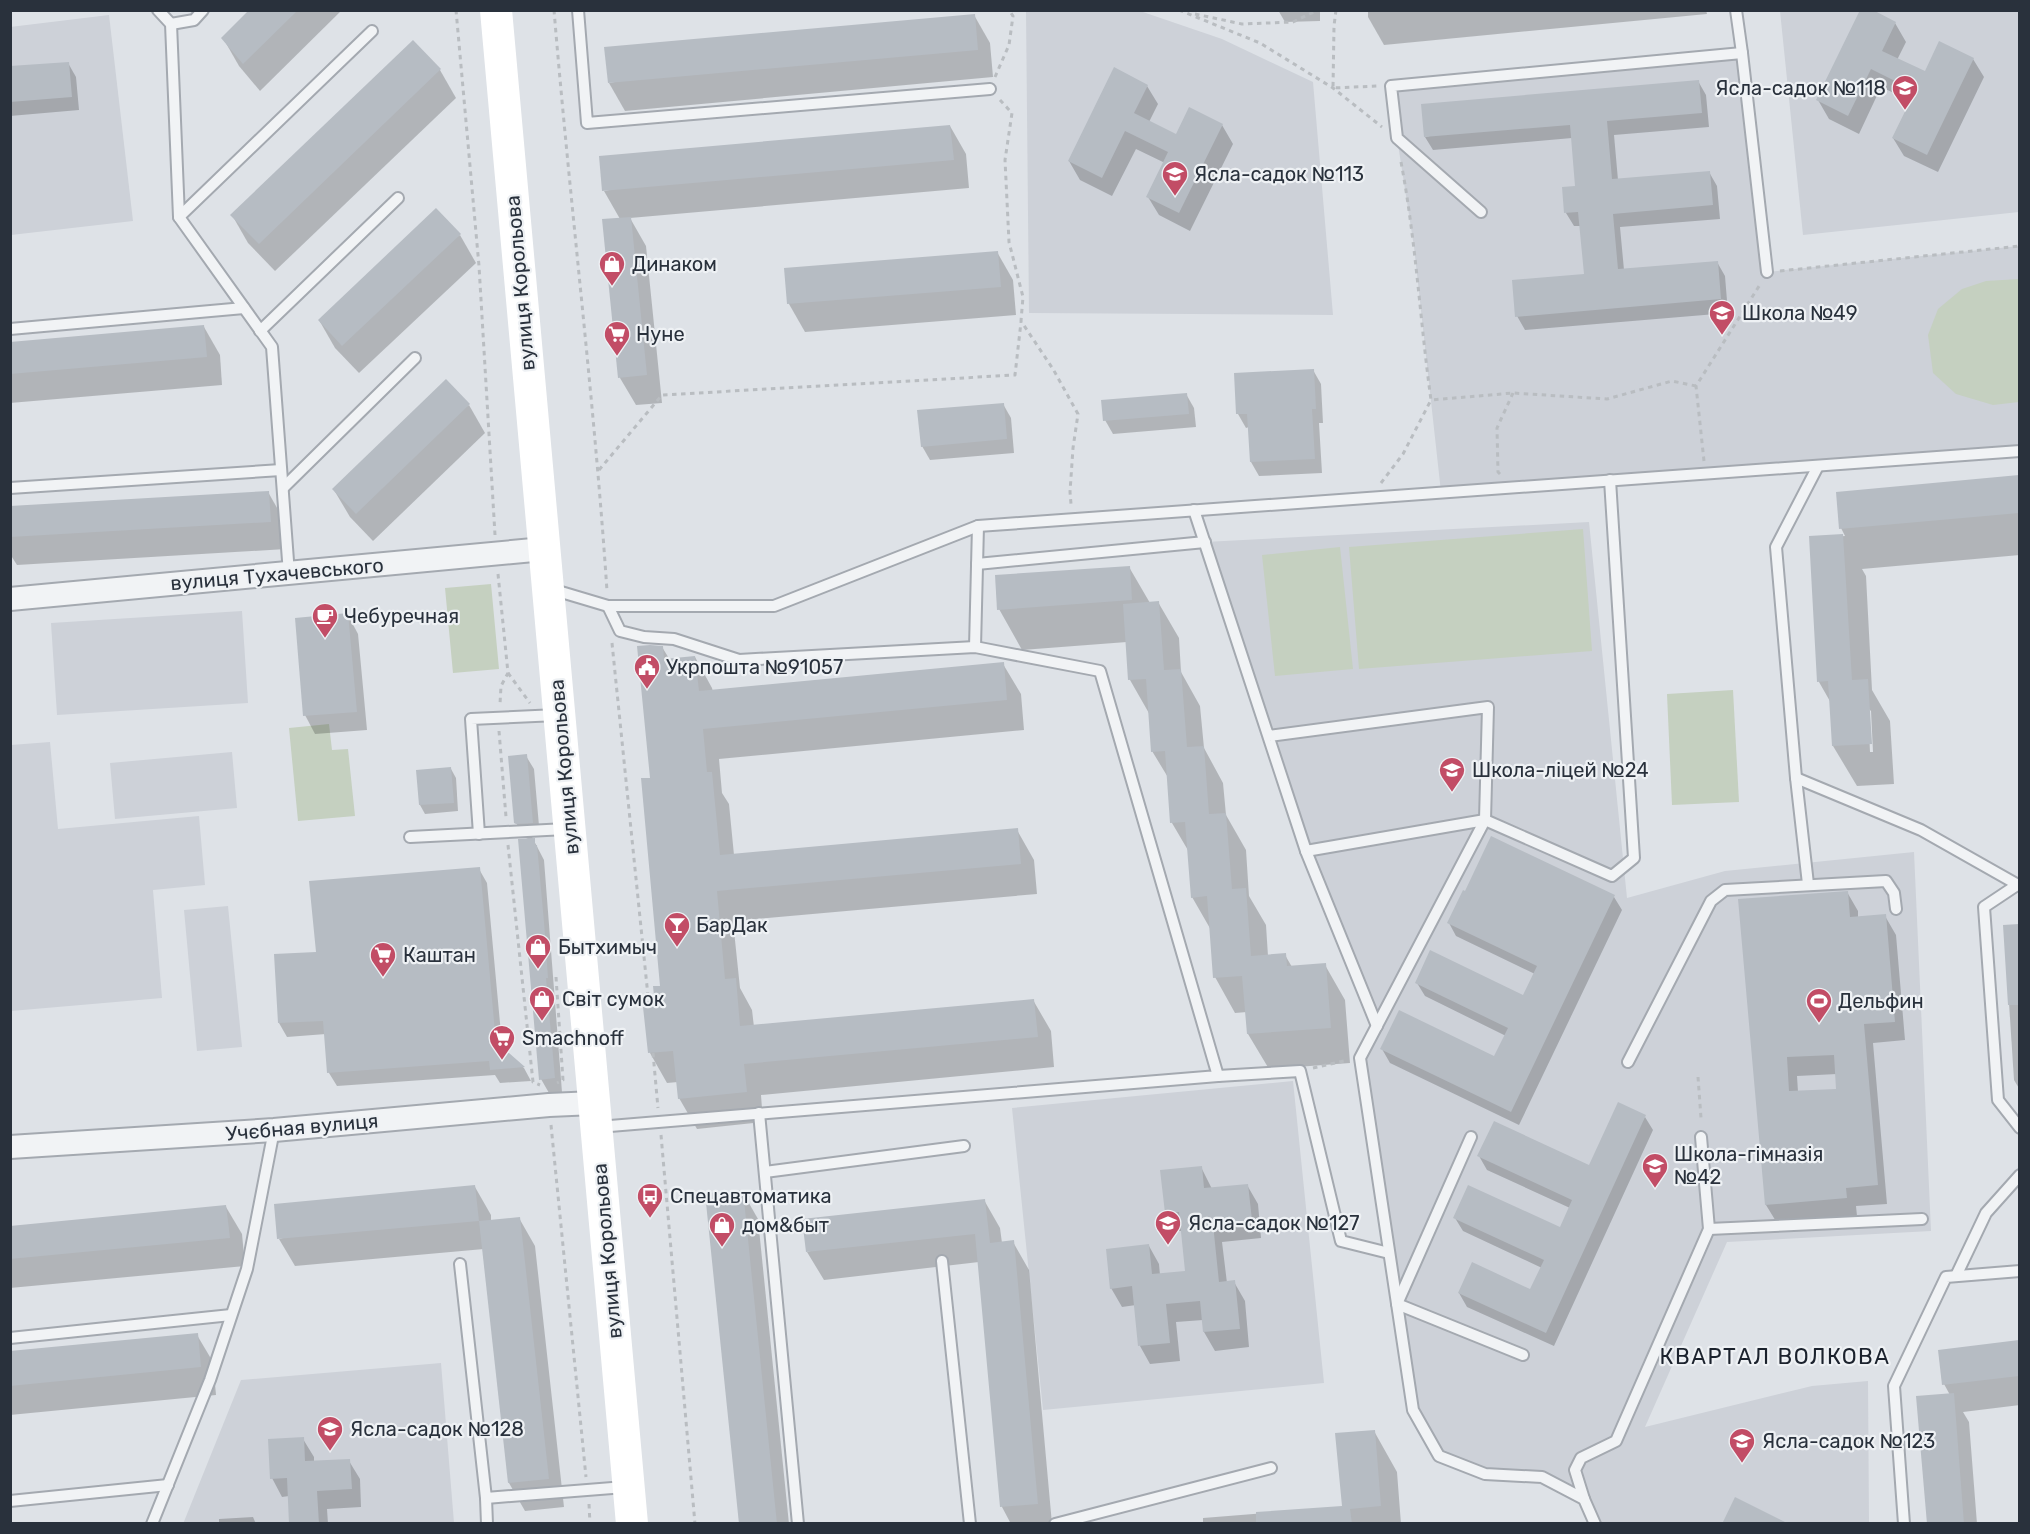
<svg xmlns="http://www.w3.org/2000/svg" width="2030" height="1534" viewBox="0 0 2030 1534" font-family="Rubik,sans-serif">
<style>
.built{fill:#cdd1d8}
.green{fill:#c5d0c0}
.shadow{fill:#0003;fill-rule:evenodd}
.building{fill:#b6bcc3;fill-rule:evenodd}
.lines{fill:none;stroke-linecap:round;stroke-linejoin:round}
.lane-casing{stroke:#a4a9b0;stroke-width:14}
.street-casing{stroke:#a4a9b0;stroke-width:26}
.path{stroke:#b9bdc1;stroke-width:3;stroke-dasharray:4.5 4.5;stroke-linecap:butt}
.lane{stroke:#f1f3f5;stroke-width:10}
.street{stroke:#f1f3f5;stroke-width:22}
.secondary{stroke:#fff;stroke-width:32}
.labels{text-anchor:middle;dominant-baseline:central;stroke-width:4.5;stroke-linejoin:round;paint-order:stroke}
.poi-label{font-size:20px;fill:#29313c;stroke:#eef1f4;text-anchor:start}
.street-label{font-size:20px;fill:#29313c;stroke:#eef1f4}
.quarter-label{font-size:22px;letter-spacing:1.5px;fill:#1b222d;stroke:#eef1f4}
</style>
<rect width="100%" height="100%" fill="#dee2e7"/>
<!-- built -->
<g class="built">
<path d="M1026,11H1140L1222,39L1313,82L1333,315L1029,313Z"/>
<path d="M1780,11H2019V212L1803,235Z"/>
<path d="M109,15L133,221L11,235L10,27Z"/>
<path d="M1742,53L1767,272L2019,246V451L1441,492L1414,247L1397,138L1391,86Z"/>
<path d="M1589,522L1627,898L1725,871L1914,852L1931,1231L1727,1242L1645,1427L1812,1386L1868,1381L1869,1523H1598L1584,1499L1542,1477L1485,1474L1439,1456L1413,1410L1360,1058L1377,1026L1306,851L1205,542Z"/>
<path d="M242,611L248,703L57,715L51,623Z"/>
<path d="M50,742L58,829L199,816L205,885L153,890L162,998L11,1011V745Z"/>
<path d="M232,752L237,808L115,819L110,763Z"/>
<path d="M228,906L242,1047L197,1051L184,910Z"/>
<path d="M1293,1081L1324,1383L1043,1410L1012,1108Z"/>
<path d="M441,1363L454,1523L183,1524L241,1380Z"/>
</g>
<!-- green -->
<g class="green">
<path d="M2019,279V402L1993,405L1956,394L1933,373L1928,335L1938,309L1962,289L1986,281Z"/>
<path d="M1583,529L1592,651L1359,669L1349,547Z"/>
<path d="M1340,547L1353,669L1275,676L1262,555Z"/>
<path d="M491,584L499,669L453,673L445,588Z"/>
<path d="M1733,690L1739,802L1672,805L1667,694Z"/>
<path d="M329,724L332,750L348,749L355,816L298,821L289,728Z"/>
</g>
<!-- shadow -->
<g class="shadow">
<path d="M251,10H342L260,91L239,66L223,38Z"/>
<path d="M1278,10H1320V21L1285,22Z"/>
<path d="M1368,10H1706L1707,14L1384,45L1368,17Z"/>
<path d="M974,15L990,43L993,77L625,111L609,83Z"/>
<path d="M1895,23L1906,42L1897,60L1925,73L1973,59L1984,77L1938,172L1904,156L1893,138L1911,101L1881,87L1859,134L1829,119L1818,100Z"/>
<path d="M413,42L440,70L456,98L275,271L248,243L232,215Z"/>
<path d="M68,63L76,77L79,110L10,116V68Z"/>
<path d="M1698,81L1706,95L1709,127L1614,135L1618,180L1709,172L1717,186L1720,219L1620,227L1624,270L1717,262L1725,276L1728,313L1525,330L1517,316L1586,275L1581,226H1574L1566,213L1577,187L1572,138L1433,150L1425,137Z"/>
<path d="M1147,86L1158,104L1149,122L1176,136L1222,125L1233,144L1190,231L1159,215L1148,197L1165,163L1136,149L1112,196L1080,180L1069,161Z"/>
<path d="M950,126L966,154L969,188L630,218L646,246L662,403L636,405L620,378V219L604,191Z"/>
<path d="M460,235L476,263L359,373L335,348L319,320Z"/>
<path d="M997,252L1013,280L1016,315L805,332L789,304L786,270Z"/>
<path d="M204,327L220,355L222,385L10,403V343Z"/>
<path d="M1313,370L1321,384L1323,423H1319L1322,473L1259,476L1251,462L1249,427L1246,428L1238,414Z"/>
<path d="M1186,394L1194,408L1196,427L1113,434L1105,420Z"/>
<path d="M1003,404L1011,418L1014,453L930,460L922,446Z"/>
<path d="M469,405L485,433L373,541L350,517L334,490Z"/>
<path d="M2020,477V555L1862,569L1866,576L1872,690L1890,721L1894,784L1857,786L1833,746L1831,703L1819,682L1811,538L1845,536L1841,528L1838,493ZM1868,708L1871,711L1873,752H1870Z"/>
<path d="M268,492L284,520L286,549L17,565L10,554V508Z"/>
<path d="M1129,567L1150,603L1158,602L1179,638L1181,672L1200,706L1204,748L1223,783L1226,815L1246,850L1249,896L1266,925L1268,956L1285,955L1292,967L1325,965L1345,1000L1350,1063L1269,1069L1248,1034L1247,1012L1235,1013L1215,977L1211,930L1192,897L1189,852L1172,823L1169,779L1152,751L1150,715L1130,680L1127,642L1022,650L999,609Z"/>
<path d="M348,615L358,634L367,730L315,734L305,715Z"/>
<path d="M662,647L670,660L695,657L712,688L713,692L1003,664L1021,694L1024,730L719,759L722,793L729,804L734,855L1017,830L1034,860L1037,894L733,921L740,988L752,1010L754,1027L1033,1000L1051,1031L1054,1067L761,1095L763,1122L697,1129L679,1098L678,1082L667,1083L650,1053L662,987L651,779Z"/>
<path d="M526,756L534,769L540,837H532L544,860L562,1092L549,1093L541,1079L530,840L526,838L516,823Z"/>
<path d="M451,769L456,778L458,811L425,814L420,805L418,772Z"/>
<path d="M1492,838L1614,897L1622,910L1519,1125L1390,1063L1382,1049L1495,1058L1506,1036L1425,996L1417,983L1524,997L1535,974L1456,936L1449,923L1465,893Z"/>
<path d="M479,869L487,883L503,1055H508L524,1068L531,1081L500,1083L495,1075L337,1086L329,1073L326,1034L287,1037L279,1023Z"/>
<path d="M1847,892L1858,911V918L1885,916L1896,935L1905,1040L1873,1043L1887,1204L1856,1206L1857,1216L1777,1223L1766,1205L1740,900ZM1837,1074L1838,1090L1798,1092L1797,1076Z"/>
<path d="M2004,926H2020V1090L2014,1080Z"/>
<path d="M1645,1117L1653,1130L1554,1346L1467,1307L1459,1293L1531,1291L1542,1268L1463,1231L1455,1218L1560,1229L1570,1208L1487,1170L1479,1156L1590,1167Z"/>
<path d="M1201,1167L1212,1189L1247,1185L1258,1204L1261,1238L1222,1242L1227,1283L1234,1282L1245,1301L1249,1347L1215,1351L1204,1332L1203,1320L1176,1322L1180,1361L1150,1364L1140,1346L1136,1305L1122,1307L1111,1288L1149,1246L1159,1264L1160,1275L1187,1273L1182,1231H1177L1166,1213Z"/>
<path d="M475,1187L491,1215V1221L519,1218L535,1246L564,1507L525,1511L509,1483L484,1249L295,1266L279,1239Z"/>
<path d="M742,1191L758,1219L789,1524H740Z"/>
<path d="M984,1200L1000,1228L1002,1243L1013,1242L1029,1270L1052,1524H1011L1002,1507L979,1262L824,1280L807,1252Z"/>
<path d="M226,1207L242,1234L245,1266L10,1288V1227Z"/>
<path d="M197,1335L213,1362L216,1395L10,1415V1353Z"/>
<path d="M2020,1342V1405L1963,1412L1969,1422L1977,1524H1928L1950,1395L1944,1384L1940,1351Z"/>
<path d="M1374,1431L1397,1472L1401,1524H1203V1518L1343,1507Z"/>
<path d="M303,1439L314,1457V1463L349,1461L360,1479L361,1507L327,1509L328,1524H291L289,1496L282,1497L272,1478Z"/>
<path d="M253,1517L256,1524H219V1519Z"/>
</g>
<!-- building -->
<g class="building">
<path d="M249,10H298L243,64L221,38Z"/>
<path d="M1860,10H1873L1896,22L1882,51L1925,71L1939,41L1974,58L1927,155L1892,138L1915,91L1871,69L1848,116L1816,100Z"/>
<path d="M975,14L978,50L608,83L604,47Z"/>
<path d="M413,40L441,69L259,244L230,215Z"/>
<path d="M69,62L72,97L10,102V66Z"/>
<path d="M1114,67L1148,85L1134,113L1176,134L1189,107L1223,124L1179,213L1146,197L1168,152L1125,131L1102,178L1068,161Z"/>
<path d="M1699,80L1702,113L1607,121L1612,179L1710,171L1713,205L1613,214L1618,269L1718,261L1721,299L1515,317L1512,280L1584,274L1578,212L1564,213L1562,187L1575,186L1570,125L1424,137L1421,104Z"/>
<path d="M950,125L954,160L602,191L599,156Z"/>
<path d="M436,208L461,234L342,346L318,320Z"/>
<path d="M631,217L647,375L618,378L602,219Z"/>
<path d="M998,251L1001,287L787,304L784,268Z"/>
<path d="M204,325L207,357L10,374V342Z"/>
<path d="M1314,369L1316,409H1312L1315,459L1250,462L1247,414H1236L1234,373Z"/>
<path d="M446,379L470,404L356,514L332,489Z"/>
<path d="M1187,393L1189,414L1103,421L1101,400Z"/>
<path d="M1004,403L1007,439L921,447L917,410Z"/>
<path d="M2019,475V513L1839,529L1836,492Z"/>
<path d="M269,491L271,522L10,537V506Z"/>
<path d="M1843,534L1852,680L1868,679L1872,744L1832,746L1828,681L1817,682L1809,536Z"/>
<path d="M1130,566L1132,600L997,610L995,575Z"/>
<path d="M1159,601L1164,670L1181,669L1187,747L1204,746L1209,814L1226,813L1232,889L1246,888L1251,956L1286,953L1287,966L1326,963L1331,1028L1247,1034L1242,976L1213,978L1207,896L1191,898L1185,822L1170,823L1165,751L1151,752L1146,679L1128,680L1123,604Z"/>
<path d="M348,613L357,712L303,716L295,618Z"/>
<path d="M650,645L663,646L664,659L695,656L699,691L1004,662L1007,700L703,729L707,772H712L720,855L1018,828L1021,864L717,891L725,979L736,978L740,1026L1034,999L1038,1037L744,1064L747,1092L678,1099L673,1051L648,1053L643,1007L655,1006L653,986H660L641,778H650L637,646Z"/>
<path d="M527,754L533,823L516,824L514,823L508,756Z"/>
<path d="M451,767L454,803L419,805L416,770Z"/>
<path d="M1491,836L1615,895L1511,1112L1380,1049L1399,1010L1494,1056L1508,1028L1415,983L1430,950L1523,995L1537,966L1447,923L1463,890L1465,891Z"/>
<path d="M535,838V845H537L544,922L548,978H546L555,1078L539,1080L518,839Z"/>
<path d="M480,867L497,1054L509,1053L525,1067L490,1070L489,1061L327,1073L323,1021L278,1023L274,954L316,952L309,881Z"/>
<path d="M1848,891L1850,917L1886,914L1895,1022L1864,1024L1878,1185L1846,1188L1847,1198L1765,1205L1738,899ZM1834,1055L1836,1089L1789,1091L1787,1057Z"/>
<path d="M2019,924V1005H2008L2003,925Z"/>
<path d="M1618,1102L1646,1115L1546,1333L1458,1293L1472,1262L1530,1289L1544,1260L1453,1218L1468,1185L1560,1227L1572,1200L1477,1156L1494,1121L1589,1165Z"/>
<path d="M1202,1166L1204,1188L1248,1184L1252,1220L1213,1224L1219,1282L1235,1280L1240,1329L1203,1332L1200,1301L1166,1304L1170,1343L1138,1346L1132,1286L1110,1289L1106,1249L1149,1244L1152,1274L1185,1271L1179,1212L1165,1213L1160,1170Z"/>
<path d="M475,1185L479,1221L277,1239L274,1204Z"/>
<path d="M743,1190L777,1524H739L705,1193Z"/>
<path d="M985,1199L990,1243L1014,1240L1038,1504L1000,1507L975,1234L806,1252L802,1219Z"/>
<path d="M226,1205L230,1238L10,1259V1226Z"/>
<path d="M520,1217L549,1479L508,1483L479,1221Z"/>
<path d="M198,1333L201,1367L10,1386V1351Z"/>
<path d="M2019,1340V1376L1942,1385L1938,1350Z"/>
<path d="M1954,1393L1964,1524H1927L1916,1396Z"/>
<path d="M1375,1430L1381,1506L1350,1509L1352,1524H1256V1512L1342,1506L1335,1433Z"/>
<path d="M304,1437L305,1461L350,1459L352,1489L317,1491L319,1524H289L287,1478L270,1479L268,1439Z"/>
<path d="M1735,1497L1789,1524H1722Z"/>
</g>
<g class="lines">
<!-- lane casing -->
<g class="lane-casing">
<g id="lane">
<path d="M158,10L171,24L179,217L272,347L289,574"/>
<path d="M578,10L587,123L990,89"/>
<path d="M171,24L194,20L203,10"/>
<path d="M1742,53L1767,272"/>
<path d="M1481,212L1397,138L1391,86L1742,53L1736,10"/>
<path d="M179,217L372,31"/>
<path d="M10,329L244,308"/>
<path d="M260,331L398,198"/>
<path d="M10,488L281,470"/>
<path d="M283,488L415,358"/>
<path d="M1194,510L1306,851L1485,820L1488,707L1269,736"/>
<path d="M977,564L1205,542"/>
<path d="M551,589L608,606H774L978,526L2020,451"/>
<path d="M975,647L978,526"/>
<path d="M1796,778L1921,830L2020,886"/>
<path d="M479,834L471,719L557,715"/>
<path d="M410,837L566,829"/>
<path d="M1306,851L1377,1026"/>
<path d="M1808,884L1796,778L1776,547L1818,466"/>
<path d="M2017,885L1984,907L1998,1100L2020,1128"/>
<path d="M1628,1062L1711,901L1725,890L1886,881L1894,893L1896,909"/>
<path d="M1218,1076L1300,1071L1341,1241L1389,1253"/>
<path d="M759,1113L798,1524"/>
<path d="M598,1127L1218,1076L1100,671L975,647L739,660L674,639L644,637L620,631L608,606"/>
<path d="M1471,1137L1397,1304L1523,1355"/>
<path d="M765,1172L964,1146"/>
<path d="M1709,1229L1922,1219"/>
<path d="M942,1261L970,1524"/>
<path d="M460,1264L486,1498L625,1487"/>
<path d="M1956,1276L1986,1213L2020,1175"/>
<path d="M10,1338L231,1315"/>
<path d="M486,1498L487,1524"/>
<path d="M1584,1499L1575,1470L1581,1458L1616,1441L1709,1229L1701,1137"/>
<path d="M10,1501L168,1485"/>
<path d="M152,1524L210,1380L247,1269L274,1130"/>
<path d="M1055,1524L1271,1468"/>
<path d="M1595,1524L1584,1499L1542,1477L1485,1474L1439,1456L1413,1410L1360,1058L1485,820L1612,876L1634,858L1610,480"/>
<path d="M1904,1524L1894,1386L1946,1277L2020,1271"/>
</g>
</g>
<!-- street casing -->
<g class="street-casing">
<g id="street">
<path d="M10,599L544,549"/>
<path d="M10,1147L274,1130L549,1105L594,1103"/>
</g>
</g>
<!-- path -->
<g class="path">
<path d="M456,10L479,266L495,535"/>
<path d="M554,10C570,204 594,397 607,591"/>
<path d="M1179,10L1260,43L1333,88L1382,127"/>
<path d="M1336,10L1334,26L1333,88L1377,86"/>
<path d="M1195,14L1242,24L1293,22L1318,10"/>
<path d="M995,77L1009,45L1013,16L1009,10"/>
<path d="M1000,100L1012,113L1005,160L1009,242L1023,297L1021,321L1053,369L1078,414L1073,448L1070,492L1071,504"/>
<path d="M1401,162C1416,241 1420,321 1431,400L1513,393L1607,399L1672,381L1696,386"/>
<path d="M1780,271L2020,246"/>
<path d="M1704,461L1696,386L1761,283"/>
<path d="M599,470L662,395L1015,375L1021,322"/>
<path d="M1500,474L1498,472L1497,428L1513,393"/>
<path d="M1381,483L1403,454L1431,400"/>
<path d="M498,574L508,673L501,686L500,704"/>
<path d="M612,643L649,1006"/>
<path d="M508,673L530,703"/>
<path d="M499,731L506,817"/>
<path d="M508,845L533,1082L540,1085"/>
<path d="M556,977L563,1080L557,1083"/>
<path d="M653,1053L658,1108"/>
<path d="M1313,1068L1348,1060"/>
<path d="M1698,1077L1701,1118"/>
<path d="M551,1125L586,1477"/>
<path d="M661,1135L695,1524"/>
<path d="M589,1504L590,1524"/>
</g>
<!-- lane -->
<use href="#lane" class="lane"/>
<!-- street -->
<use href="#street" class="street"/>
<!-- secondary -->
<path class="secondary" d="M496,10L632,1524"/>
</g>
<!-- icons -->
<defs>
<g id="school-pin" transform="scale(1.35)"><path d="M0 17L-7.5 6A9.5 9.5 0 1 1 7.5 6Z" fill="#c24d66" stroke="#eef1f4"/><path d="M0-5L7-2L0 1L-7-2ZM-4 1L0 2.5L4 1V4Q0 6-4 4Z" fill="#fff"/></g>
<g id="shop-pin" transform="scale(1.35)"><path d="M0 17L-7.5 6A9.5 9.5 0 1 1 7.5 6Z" fill="#c24d66" stroke="#eef1f4"/><path d="M-5-2.5h2.3a2.7 3.5 0 0 1 5.4 0H5L5.5 6h-11ZM-1.5-2.5h3a1.5 2.3 0 0 0-3 0Z" fill="#fff"/></g>
<g id="supermarket-pin" transform="scale(1.35)"><path d="M0 17L-7.5 6A9.5 9.5 0 1 1 7.5 6Z" fill="#c24d66" stroke="#eef1f4"/><path d="M-6-5.5h2.5l.6 2H6L4.5 2H-2.5L-4.4-4H-6ZM-1.5 3.2a1.3 1.3 0 1 0 .1 0ZM3 3.2a1.3 1.3 0 1 0 .1 0Z" fill="#fff"/></g>
<g id="cafe-pin" transform="scale(1.35)"><path d="M0 17L-7.5 6A9.5 9.5 0 1 1 7.5 6Z" fill="#c24d66" stroke="#eef1f4"/><path d="M-5.5-4.5H6V0H3Q3 3.5 0 3.5H-2.5Q-5.5 3.5-5.5 0ZM3-3.2v2h1.7v-2ZM-6 4.5H4V6H-6Z" fill="#fff"/></g>
<g id="civic-pin" transform="scale(1.35)"><path d="M0 17L-7.5 6A9.5 9.5 0 1 1 7.5 6Z" fill="#c24d66" stroke="#eef1f4"/><path d="M-.6-6.5H3V-4.5H.6V-3L4-1V1h2V6H-6V1h2V-1L-.6-3ZM-1.2 2.5V6h2.4V2.5Z" fill="#fff"/></g>
<g id="bar-pin" transform="scale(1.35)"><path d="M0 17L-7.5 6A9.5 9.5 0 1 1 7.5 6Z" fill="#c24d66" stroke="#eef1f4"/><path d="M-6-5H6L.8 .8V4.5H3.5V6h-7V4.5H-.8V.8Z" fill="#fff"/></g>
<g id="stadium-pin" transform="scale(1.35)"><path d="M0 17L-7.5 6A9.5 9.5 0 1 1 7.5 6Z" fill="#c24d66" stroke="#eef1f4"/><path d="M0-5a6.5 5 0 1 0 0 10a6.5 5 0 1 0 0-10ZM-3.5-1.8h7v3.6h-7Z" fill="#fff"/></g>
<g id="bus-pin" transform="scale(1.35)"><path d="M0 17L-7.5 6A9.5 9.5 0 1 1 7.5 6Z" fill="#c24d66" stroke="#eef1f4"/><path d="M-5-6H5V4H4V6H2V4H-2V6H-4V4H-5ZM-3.5-4V0h7V-4ZM-3.5 1.2v1.5H-2V1.2ZM2 1.2v1.5H3.5V1.2Z" fill="#fff"/></g>
</defs>
<g fill-rule="evenodd">
<use href="#school-pin" x="1905" y="88"/>
<use href="#school-pin" x="1175" y="174"/>
<use href="#shop-pin" x="612" y="264"/>
<use href="#school-pin" x="1722" y="313"/>
<use href="#supermarket-pin" x="617" y="334"/>
<use href="#cafe-pin" x="325" y="616"/>
<use href="#civic-pin" x="647" y="667"/>
<use href="#school-pin" x="1452" y="770"/>
<use href="#bar-pin" x="677" y="925"/>
<use href="#shop-pin" x="538" y="947"/>
<use href="#supermarket-pin" x="383" y="955"/>
<use href="#shop-pin" x="542" y="999"/>
<use href="#stadium-pin" x="1819" y="1001"/>
<use href="#supermarket-pin" x="502" y="1038"/>
<use href="#school-pin" x="1655" y="1166"/>
<use href="#bus-pin" x="650" y="1196"/>
<use href="#school-pin" x="1168" y="1223"/>
<use href="#shop-pin" x="722" y="1225"/>
<use href="#school-pin" x="330" y="1429"/>
<use href="#school-pin" x="1742" y="1441"/>
</g>
<g class="labels">
<!-- poi labels -->
<g class="poi-label">
<text x="1886" y="88" text-anchor="end">Ясла-садок №118</text>
<text x="1194" y="174">Ясла-садок №113</text>
<text x="632" y="264">Динаком</text>
<text x="1742" y="313">Школа №49</text>
<text x="636" y="334">Нуне</text>
<text x="344" y="616">Чебуречная</text>
<text x="666" y="667">Укрпошта №91057</text>
<text x="1472" y="770">Школа-ліцей №24</text>
<text x="696" y="925">БарДак</text>
<text x="558" y="947">Бытхимыч</text>
<text x="403" y="955">Каштан</text>
<text x="562" y="999">Світ сумок</text>
<text x="1838" y="1001">Дельфин</text>
<text x="522" y="1038">Smachnoff</text>
<text x="1674" y="1154">Школа-гімназія<tspan x="1674" dy="23">№42</tspan></text>
<text x="670" y="1196">Спецавтоматика</text>
<text x="1188" y="1223">Ясла-садок №127</text>
<text x="742" y="1225">дом&amp;быт</text>
<text x="350" y="1429">Ясла-садок №128</text>
<text x="1762" y="1441">Ясла-садок №123</text>
</g>
<!-- street labels -->
<g class="street-label">
<text transform="translate(520 283) rotate(-95)">вулиця Корольова</text>
<text transform="translate(277 574) rotate(-5)">вулиця Тухачевського</text>
<text transform="translate(564 767) rotate(-95)">вулиця Корольова</text>
<text transform="translate(302 1127) rotate(-5)">Учєбная вулиця</text>
<text transform="translate(607 1251) rotate(-95)">вулиця Корольова</text>
</g>
<!-- quarter labels -->
<g class="quarter-label">
<text x="1775" y="1356">КВАРТАЛ ВОЛКОВА</text>
</g>
</g>
<!-- border -->
<rect width="2030" height="1534" fill="none" stroke="#29313c" stroke-width="24"/>
</svg>
